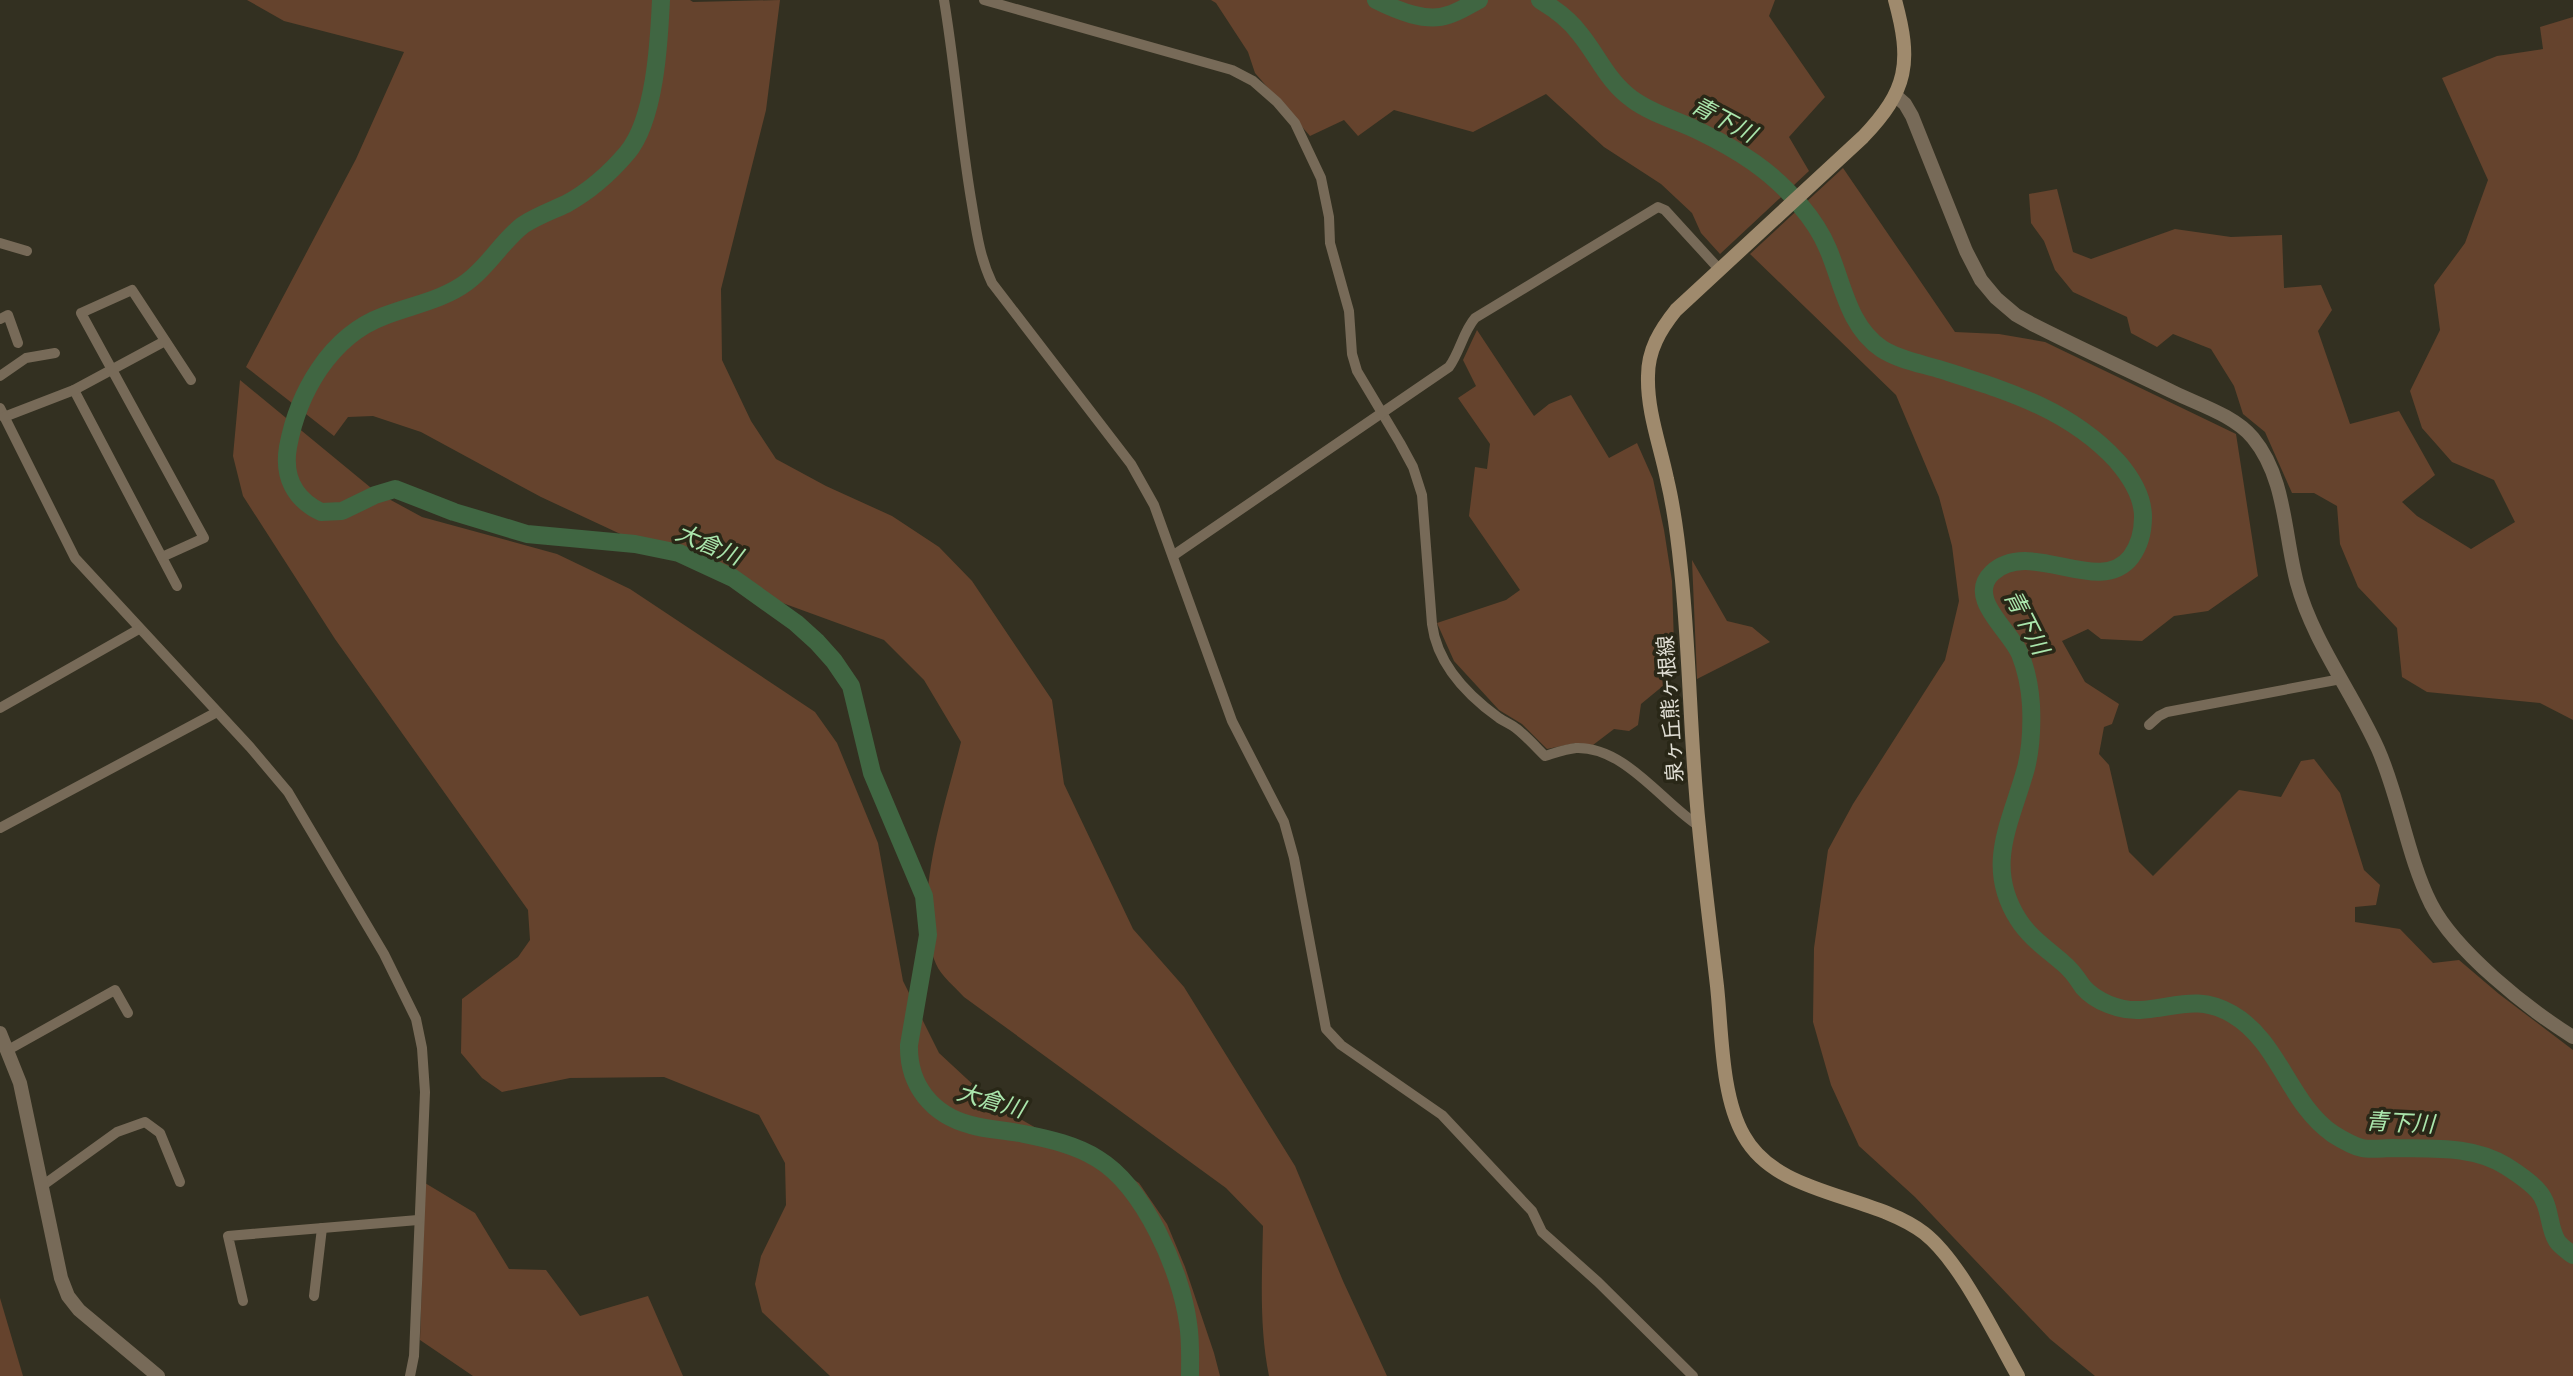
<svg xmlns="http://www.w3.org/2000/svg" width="2573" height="1376" viewBox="0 0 2573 1376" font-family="'PT Sans Narrow','Noto Sans JP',sans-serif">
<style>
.green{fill:#65432d}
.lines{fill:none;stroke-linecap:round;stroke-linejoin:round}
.river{stroke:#406642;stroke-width:18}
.minor{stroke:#776a58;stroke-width:10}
.tertiary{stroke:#776a58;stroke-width:14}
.secondary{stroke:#9f8a6d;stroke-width:14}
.labels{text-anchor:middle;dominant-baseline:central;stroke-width:7;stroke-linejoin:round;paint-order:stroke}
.street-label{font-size:21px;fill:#dfddd3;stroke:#292717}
.water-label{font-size:23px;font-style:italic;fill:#aae6ac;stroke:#292717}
</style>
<rect width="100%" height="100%" fill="#333021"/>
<!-- green -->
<g class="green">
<path d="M247,0H690L693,2L780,0L766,110L721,289L722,360L751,421L776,459L826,486L892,516L939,547L972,581L1052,700L1064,784L1133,929L1184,987L1295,1166L1343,1281L1387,1376H1269C1259,1326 1262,1276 1263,1226L1226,1188L964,997C955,987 941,976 936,964C910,905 946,803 961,742L924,680L884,640L744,589L629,538L541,497L421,432L373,416L348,417L334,436L246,367L356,159L404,52L284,21Z"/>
<path d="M1211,0H1775L1769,16L1825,97L1789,137L1809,171L1720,254L1701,233L1692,213L1661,184L1604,147L1546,94L1473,132L1394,110L1358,136L1344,120L1310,136L1255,73L1248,52L1216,3Z"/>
<path d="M2573,17V720L2540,703L2427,692L2402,677L2397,628L2358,587L2340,544L2337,506L2314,493H2292L2265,432L2243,414L2234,386L2211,349L2173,334L2157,347L2131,333L2127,317L2073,292L2055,270L2044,241L2031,223L2029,194L2057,189L2073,252L2091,259L2175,229L2231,237L2282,235L2284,288L2321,285L2332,310L2318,331L2350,424L2399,411L2435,475L2402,502L2417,516L2471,549L2515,522L2494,480L2452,462L2422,428L2410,391L2440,330L2434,285L2465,243L2488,180L2442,78L2497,56L2543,49L2540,27Z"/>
<path d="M1843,168L1955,332L1999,334L2045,342L2236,434L2258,576L2208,611L2174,616L2142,641L2101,639L2088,629L2062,641L2085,682L2119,704L2112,724L2104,727L2099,754L2109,765L2129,852L2153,876L2239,790L2281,797L2301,761L2314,759L2340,793L2364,870L2380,885L2376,905L2355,907V922L2400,929L2433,963L2459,960L2499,994L2573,1050V1376H2095L2050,1339L1915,1197L1859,1146L1831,1085L1813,1022L1814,948L1828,850L1853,804L1945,660L1959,601L1952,546L1939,497L1896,395L1750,254Z"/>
<path d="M1477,330L1534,416L1549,404L1571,395L1609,458L1637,443L1653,479L1664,530L1672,581L1675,676L1641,704L1638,725L1629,731L1614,729L1593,745L1576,743L1547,749L1522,724L1499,710L1454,661L1437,623L1506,600L1520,590L1469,516L1475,467L1487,469L1490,444L1458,398L1476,386L1463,360Z"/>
<path d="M240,380L376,492L422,517L557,554L630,589L815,712L837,743L878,843L903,981L939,1053L994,1104L1050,1136L1095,1155L1139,1183L1167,1224L1185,1267L1214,1353L1220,1376H830L762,1312L755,1284L761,1256L786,1205L785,1163L759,1115L664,1077L570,1078L502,1092L482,1078L461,1053L462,999L518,957L530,940L528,910L335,639L243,496L233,456Z"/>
<path d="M1692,560L1727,621L1752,627L1770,642L1697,679Z"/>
<path d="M425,1183L475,1213L509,1269L546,1270L580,1316L648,1296L683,1376H473L420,1340Z"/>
<path d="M0,1298L23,1376H0Z"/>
</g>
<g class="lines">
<!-- river -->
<g class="river">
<path d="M661,0C659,43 655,120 627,153C610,173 588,192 566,204C551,211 537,216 523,225C502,241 489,266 467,282C443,300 412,305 384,316C330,336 298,393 288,447C283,476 294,499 321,512L342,511L375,495L395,489L454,512L527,534L635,544L679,553L733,578L796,623L817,642L834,661L851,686L872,773L924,896L928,935L909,1045C908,1085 932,1115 971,1125C988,1130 1006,1130 1024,1134C1049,1139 1076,1145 1098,1159C1144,1187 1181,1271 1188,1323C1191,1341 1190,1358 1190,1376"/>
<path d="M1376,0C1396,10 1426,23 1448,15C1459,12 1469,5 1479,0"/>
<path d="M1540,0C1555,9 1570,20 1580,34C1598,56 1608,82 1632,99C1652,114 1677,120 1699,131C1738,150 1772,171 1800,205C1812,219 1821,232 1828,249C1843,284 1848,326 1882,349C1899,360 1923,364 1942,370C2007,391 2069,409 2117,461C2130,476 2143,497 2143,517C2143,531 2139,546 2131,557C2099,598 2030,537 1992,573C1966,598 2009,629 2020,654C2026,669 2030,689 2031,705C2032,726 2031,748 2026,768C2011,823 1984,865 2018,919C2030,938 2047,949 2063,963C2072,970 2077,978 2083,987C2096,1002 2120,1011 2140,1010C2174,1008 2198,994 2232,1014C2280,1042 2288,1103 2333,1134C2341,1139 2353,1146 2362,1148C2371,1150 2383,1148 2393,1148C2431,1149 2472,1145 2506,1166C2517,1173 2531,1182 2539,1192C2551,1206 2548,1227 2557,1241C2561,1247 2568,1251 2573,1255"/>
</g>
<!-- minor -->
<g class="minor">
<path d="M944,0C955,66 960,133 971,199C976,228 979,256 992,283L1131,464L1154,505L1232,721L1284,822L1294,858L1326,1029L1341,1045L1442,1115L1532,1211L1542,1232L1598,1282L1693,1376"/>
<path d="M984,0L1232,70L1253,81L1277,102L1295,123L1321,178L1329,217L1330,243L1349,311L1352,354L1357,371L1400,443L1413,467L1422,495L1432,624C1437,663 1467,695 1499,718C1505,722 1512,725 1517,729C1527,737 1536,747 1545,756C1555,753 1566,749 1576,748C1624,746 1662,802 1699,826"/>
<path d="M0,243L27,251"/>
<path d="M0,319L8,315L18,343"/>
<path d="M0,376L26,358L55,353"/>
<path d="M74,390L177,586"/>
<path d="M0,408L75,558L250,747L288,792L384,954L416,1019L422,1048L425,1092L414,1356L410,1376"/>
<path d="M4,417L74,390L165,341"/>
<path d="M1174,555L1449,367C1460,352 1463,332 1475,318L1658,207L1665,210L1719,269"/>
<path d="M162,557L204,538L81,313L132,290L191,380"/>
<path d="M0,708L139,629"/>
<path d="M2149,725L2159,716L2167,712L2341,679"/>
<path d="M0,828L217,712"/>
<path d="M8,1050L115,990L128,1013"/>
<path d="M42,1186L117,1132L145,1122L160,1133L180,1182"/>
<path d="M314,1296L322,1228"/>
<path d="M243,1301L228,1236L418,1220"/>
</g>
<!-- tertiary -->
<g class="tertiary">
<path d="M1896,96L1905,104L1912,116L1966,251L1981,280L1996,298L2016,315L2032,324C2079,348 2128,370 2175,393C2200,405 2235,416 2253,438C2286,478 2284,534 2297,583C2313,642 2353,693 2378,749C2400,799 2407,856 2431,904C2455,951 2528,1009 2573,1037"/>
<path d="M0,1033L20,1083L61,1278L68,1296L79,1310L158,1376"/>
</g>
<!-- secondary -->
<path class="secondary" d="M1895,0C1912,62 1908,90 1863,137L1676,310C1660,330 1648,350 1648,376C1647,411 1660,445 1667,479C1674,508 1678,540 1681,570C1690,655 1690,742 1699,827C1704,880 1711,933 1717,986C1722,1032 1721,1096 1744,1136C1778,1197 1871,1193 1924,1233C1961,1262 1994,1334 2018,1376"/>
</g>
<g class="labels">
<!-- street labels -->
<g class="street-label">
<text transform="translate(1670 709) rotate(-94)">泉ヶ丘熊ヶ根線</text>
</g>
<!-- water labels -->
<g class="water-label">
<text transform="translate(1724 119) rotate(28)">青下川</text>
<text transform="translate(709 544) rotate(23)">大倉川</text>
<text transform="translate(2027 622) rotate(63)">青下川</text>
<text transform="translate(991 1100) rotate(16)">大倉川</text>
<text transform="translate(2400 1122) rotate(3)">青下川</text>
</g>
</g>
</svg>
